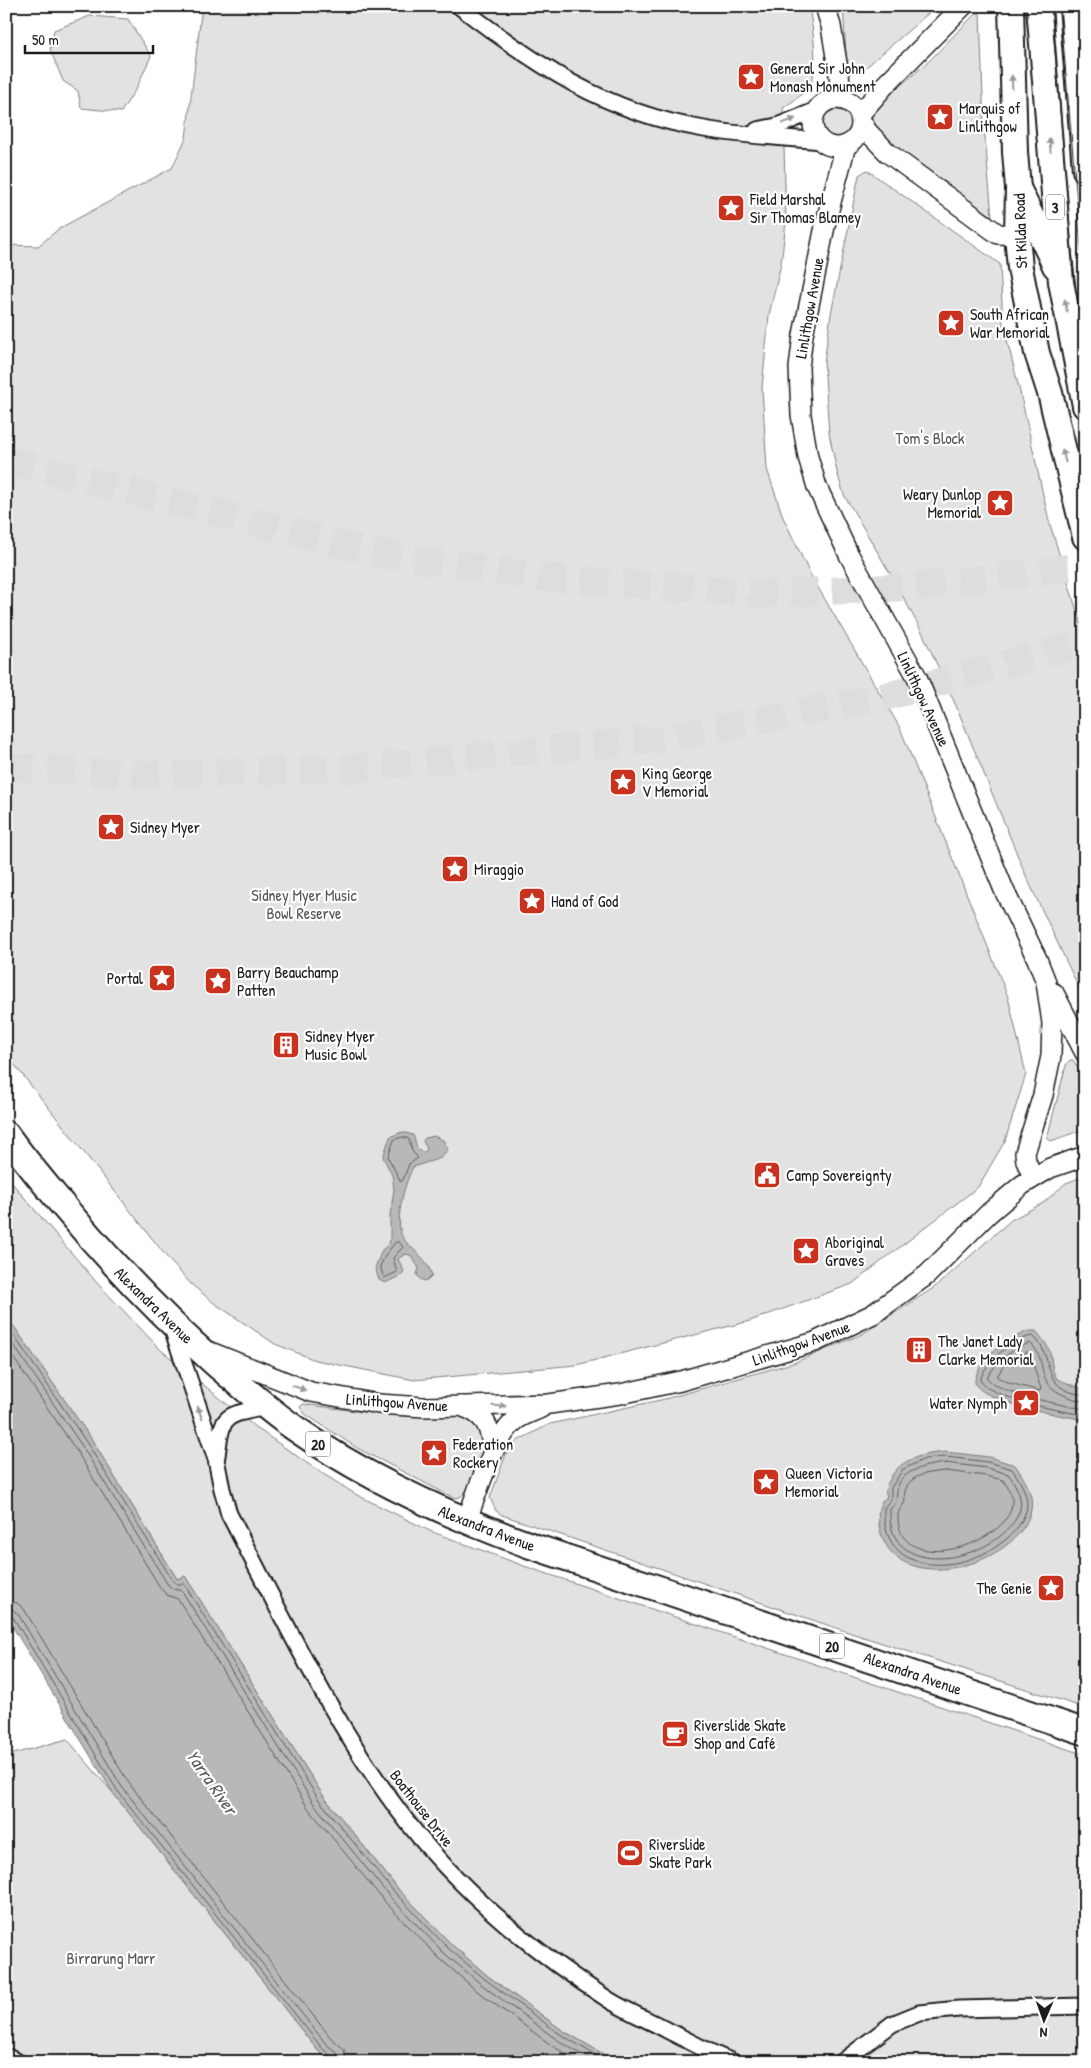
<svg xmlns="http://www.w3.org/2000/svg" width="1091" height="2068" viewBox="0 0 1091 2068" font-family="'Patrick Hand',sans-serif">
<style>
.green{fill:#e2e2e2;stroke:#7f7f7f}
.water{fill:#b8b8b8;stroke:#7a7a7a}
.lines{fill:none;stroke-linecap:round;stroke-linejoin:round}
.shore{stroke:#5a5a5a;stroke-width:1}
.motorway-tunnel{stroke:#ddd;stroke-width:28;stroke-dasharray:28 14;stroke-linecap:butt}
.pedestrian-casing{stroke:#1c1c1c;stroke-width:15}
.minor-casing{stroke:#1c1c1c;stroke-width:19}
.tertiary-casing{stroke:#1c1c1c;stroke-width:22}
.primary-casing{stroke:#1c1c1c;stroke-width:28}
.trunk-casing{stroke:#1c1c1c;stroke-width:29}
.pedestrian{stroke:#fff;stroke-width:11}
.minor{stroke:#fff;stroke-width:15}
.tertiary{stroke:#fff;stroke-width:19}
.primary{stroke:#fff;stroke-width:24}
.trunk{stroke:#fff;stroke-width:25}
.tram{stroke:#1c1c1c;stroke-width:1}
.oneway{fill:#999}
.labels{text-anchor:middle;dominant-baseline:central;stroke-width:4.5;stroke-linejoin:round;paint-order:stroke}
.shield{fill:#fff;stroke:#606060;stroke-width:1}
.shield-label{font-size:15px;font-weight:bold;fill:#1c1c1c}
.poi-label{font-size:16px;fill:#1c1c1c;stroke:#fff;text-anchor:start}
.street-label{font-size:16px;fill:#1c1c1c;stroke:#fff}
.park-label{font-size:16px;fill:#575757;stroke:#fff}
.water-label{font-size:18px;font-style:italic;fill:#5a5a5a;stroke:#fff}
</style>
<rect width="100%" height="100%" fill="#fff"/>
<filter id="ink" filterUnits="userSpaceOnUse"><feTurbulence type="fractalNoise" baseFrequency=".02" numOctaves="2"/><feDisplacementMap in="SourceGraphic" scale="10" xChannelSelector="R" yChannelSelector="G"/><feConvolveMatrix kernelMatrix="1 2 1 2 8 2 1 2 1" color-interpolation-filters="sRGB"/></filter>
<g filter="url(#ink)">
<!-- green -->
<g class="green">
<path d="M202,6H809C812,25 821,72 808,88C801,96 792,102 783,108L786,222L781,264L769,315L762,388L767,469L783,517L809,572L900,728L1008,997L1026,1074L1005,1141L978,1187L852,1284L750,1321L576,1365L414,1380L315,1360L275,1344L214,1303L191,1284L170,1261L6,1054V245L38,246L60,228L172,168L186,138Z"/>
<path d="M843,6H937L864,69L847,71Z"/>
<path d="M980,12L984,127L992,216C966,198 872,141 870,111L927,63L974,15Z"/>
<path d="M90,16L128,19L151,56L137,87L121,112L81,108L78,91L63,81L50,49L54,30Z"/>
<circle cx="837" cy="125" r="15"/>
<path d="M867,170L1000,264L1003,324L1020,392L1049,521L1085,637V1001L1026,876L957,708L923,634L894,580L844,495L837,472L829,433L824,362L831,314L859,175Z"/>
<path d="M1070,1060H1073L1085,1079V1129L1051,1141L1047,1138L1066,1065Z"/>
<path d="M6,1176L98,1284L161,1350L255,1427L317,1470L357,1495L430,1531L524,1566L1085,1755V2062H617L562,2030L489,1977L452,1945L399,1890L324,1797L185,1576L177,1579L92,1440L6,1315Z"/>
<path d="M1085,1176V1708L854,1634L502,1515L496,1511L490,1498L506,1454L517,1441L550,1424L665,1399L796,1362L862,1334L935,1287L1011,1220L1043,1203L1066,1183Z"/>
<path d="M303,1404L378,1414L458,1416C499,1426 479,1469 464,1494L460,1497L454,1498L357,1448L305,1414L300,1407Z"/>
<path d="M67,1739L113,1793L319,2052L331,2062H6V1756Z"/>
</g>
<!-- water -->
<g class="water">
<path d="M402,1132L413,1135C417,1142 414,1152 425,1152L427,1149L423,1141L425,1138L434,1136L443,1140L448,1149L441,1158L413,1167C405,1182 391,1228 406,1242C416,1252 429,1261 432,1276L427,1281L421,1280L417,1275L419,1268C415,1263 414,1259 410,1255L405,1254L398,1259L404,1271L402,1275L385,1283L379,1280L375,1268L382,1250L389,1244L390,1240V1216L394,1189L392,1175L383,1157L390,1137Z"/>
<path d="M6,1315L92,1440L177,1579L185,1576L324,1797L399,1890L452,1945L489,1977L562,2030L617,2062H331L319,2052L113,1793L6,1616Z"/>
<path d="M1028,1331H1036L1045,1342L1050,1352L1053,1371L1057,1379L1085,1390V1420C1063,1416 988,1403 976,1385C973,1380 977,1373 980,1367C989,1350 1010,1339 1028,1331Z"/>
<path d="M946,1452L989,1457L1015,1465C1024,1478 1034,1493 1031,1510C1020,1566 891,1602 879,1525C878,1514 877,1503 887,1497C884,1490 887,1485 890,1479C901,1457 925,1454 946,1452Z"/>
</g>
<g class="lines">
<!-- shore -->
<g class="shore">
<path d="M403,1137L409,1139L412,1151L418,1158L409,1164L403,1180L401,1182L388,1157L394,1140Z"/>
<path d="M396,1242H399L403,1247L393,1258L397,1272L384,1278L380,1266L386,1254Z"/>
<path d="M6,1324L87,1443L173,1581L177,1584H184L319,1800L395,1893L448,1948L486,1980L560,2034L607,2062"/>
<path d="M6,1334L82,1446L168,1585L173,1589L182,1591L314,1804L390,1897L444,1953L482,1985L556,2039L594,2062"/>
<path d="M6,1347L76,1450L161,1589L167,1595L178,1599L308,1808L385,1902L439,1958L477,1991L551,2045L579,2062"/>
<path d="M1028,1352C1034,1360 1036,1378 1041,1388L1040,1391L1010,1383L997,1377L1002,1368Z"/>
<path d="M1085,1395C1037,1390 1057,1357 1033,1336C1013,1338 986,1361 980,1380C988,1398 1064,1412 1085,1415"/>
<path d="M1085,1401C1078,1401 1072,1398 1066,1396C1032,1382 1050,1361 1030,1343C1013,1348 995,1362 987,1378C996,1393 1066,1406 1085,1409"/>
<path d="M946,1457L988,1462L1012,1469C1020,1481 1030,1496 1026,1511C1009,1567 880,1597 884,1508L891,1499V1488L903,1469L925,1459Z"/>
<path d="M946,1463L987,1468L1008,1474C1015,1483 1023,1497 1020,1509C1006,1559 885,1588 890,1509C898,1502 896,1500 897,1491C899,1469 929,1465 946,1463Z"/>
<path d="M946,1471L986,1476L1003,1480C1008,1487 1013,1495 1012,1504C1008,1545 898,1578 898,1517C897,1510 904,1506 905,1500C905,1497 904,1495 905,1492C908,1474 932,1472 946,1471Z"/>
<path d="M6,1601L17,1603L24,1609L128,1782L331,2038L344,2049L347,2062"/>
<path d="M6,1608L13,1610L18,1614L122,1787L326,2044L337,2053L340,2062"/>
<path d="M6,1614L13,1617L117,1790L322,2048L332,2057L334,2062"/>
</g>
<!-- motorway-tunnel -->
<g class="motorway-tunnel">
<path d="M6,460L380,554L542,577L762,594L909,587L1050,571L1085,565"/>
<path d="M6,767L153,775L354,768L663,739L880,698L1085,643"/>
</g>
<!-- pedestrian casing -->
<g class="pedestrian-casing">
<path id="pedestrian" d="M6,2054L22,2062"/>
</g>
<!-- minor casing -->
<g class="minor-casing">
<g id="minor">
<path d="M459,6C537,66 605,112 704,129C742,136 782,137 821,141"/>
<path d="M757,130L777,126L817,110"/>
<path d="M172,1328L216,1459L222,1489L229,1514C284,1619 335,1729 408,1823C463,1893 534,1952 609,2000C627,2011 648,2020 667,2030C689,2041 710,2053 733,2062"/>
<path d="M217,1456C222,1412 225,1416 266,1407"/>
<path d="M842,2062L892,2024L919,2013L959,2009L1085,2006"/>
</g>
</g>
<!-- tertiary casing -->
<g class="tertiary-casing">
<g id="tertiary">
<path d="M825,6L831,26L843,100"/>
<circle cx="837" cy="123" r="24"/>
<path d="M860,114L885,85L963,6"/>
<path d="M861,121L867,131L888,153L998,234L1017,235"/>
<path d="M846,145L826,221L803,335L799,368L801,415L808,457L817,487L849,555L917,677L1004,890L1037,959L1046,982L1052,1023L1051,1056L1043,1095L1025,1153L1026,1161L1033,1177"/>
<path d="M1054,993L1085,1053"/>
<path d="M208,1351L311,1392L379,1404L424,1407L549,1404L620,1394L681,1381L815,1342L873,1314L927,1275L989,1213L1022,1185L1050,1168L1085,1156"/>
<path d="M461,1406C487,1415 490,1427 493,1452"/>
<path d="M466,1522C477,1494 493,1438 516,1420C523,1415 533,1412 541,1408"/>
</g>
</g>
<!-- primary casing -->
<g class="primary-casing">
<g id="primary">
<path d="M1011,6L1015,152L1018,188L1017,235L1020,268L1037,353L1050,393L1085,537"/>
<path d="M1039,6L1061,282L1085,406"/>
<path d="M1072,6L1085,170"/>
<path d="M1020,192L1055,266"/>
</g>
</g>
<!-- trunk casing -->
<g class="trunk-casing">
<path id="trunk" d="M6,1134C23,1158 42,1180 60,1202C110,1262 158,1313 217,1365C243,1387 268,1410 296,1429C369,1480 449,1516 532,1546L1085,1732"/>
</g>
<!-- pedestrian -->
<use href="#pedestrian" class="pedestrian"/>
<!-- minor -->
<use href="#minor" class="minor"/>
<!-- tertiary -->
<use href="#tertiary" class="tertiary"/>
<!-- primary -->
<use href="#primary" class="primary"/>
<!-- trunk -->
<use href="#trunk" class="trunk"/>
<!-- tram -->
<g class="tram">
<path d="M1051,6L1072,250L1077,298L1085,340"/>
<path d="M1060,6L1085,293"/>
</g>
</g>
<!-- one-way arrows -->
<defs><path id="oneway-solid" d="M-6-.8H1V-3.2L6.5 0L1 3.2V.8H-6Z" transform="scale(1.25)"/></defs>
<g class="oneway">
<use href="#oneway-solid" transform="translate(1012 82) rotate(-92)"/>
<use href="#oneway-solid" transform="translate(789 121) rotate(-21)"/>
<use href="#oneway-solid" transform="translate(1050 145) rotate(-95)"/>
<use href="#oneway-solid" transform="translate(1066 306) rotate(-100)"/>
<use href="#oneway-solid" transform="translate(1064 456) rotate(-103)"/>
<use href="#oneway-solid" transform="translate(299 1388) rotate(19)"/>
<use href="#oneway-solid" transform="translate(499 1406) rotate(1)"/>
<use href="#oneway-solid" transform="translate(200 1413) rotate(-108)"/>
</g>
</g>
<!-- icons -->
<defs>
<g id="sight-square" transform="scale(1.4375)"><rect x="-9" y="-9" width="18" height="18" rx="4" fill="#c8321e" stroke="#fff"/><path d="M0-6L1.8-2.2L6-1.7L2.9 1.2L3.7 5.4L0 3.3L-3.7 5.4L-2.9 1.2L-6-1.7L-1.8-2.2Z" fill="#fff"/></g>
<g id="building-square" transform="scale(1.4375)"><rect x="-9" y="-9" width="18" height="18" rx="4" fill="#c8321e" stroke="#fff"/><path d="M-4-6H4V6H1V3H-1V6H-4ZM-2.5-4.3h1.7v1.8h-1.7ZM.8-4.3h1.7v1.8H.8ZM-2.5-1h1.7V.8h-1.7ZM.8-1h1.7V.8H.8Z" fill="#fff"/></g>
<g id="civic-square" transform="scale(1.4375)"><rect x="-9" y="-9" width="18" height="18" rx="4" fill="#c8321e" stroke="#fff"/><path d="M-.6-6.5H3V-4.5H.6V-3L4-1V1h2V6H-6V1h2V-1L-.6-3ZM-1.2 2.5V6h2.4V2.5Z" fill="#fff"/></g>
<g id="cafe-square" transform="scale(1.4375)"><rect x="-9" y="-9" width="18" height="18" rx="4" fill="#c8321e" stroke="#fff"/><path d="M-5.5-4.5H6V0H3Q3 3.5 0 3.5H-2.5Q-5.5 3.5-5.5 0ZM3-3.2v2h1.7v-2ZM-6 4.5H4V6H-6Z" fill="#fff"/></g>
<g id="stadium-square" transform="scale(1.4375)"><rect x="-9" y="-9" width="18" height="18" rx="4" fill="#c8321e" stroke="#fff"/><path d="M0-5a6.5 5 0 1 0 0 10a6.5 5 0 1 0 0-10ZM-3.5-1.8h7v3.6h-7Z" fill="#fff"/></g>
</defs>
<g fill-rule="evenodd">
<use href="#sight-square" x="751" y="77"/>
<use href="#sight-square" x="940" y="117"/>
<use href="#sight-square" x="731" y="208"/>
<use href="#sight-square" x="951" y="323"/>
<use href="#sight-square" x="1000" y="503"/>
<use href="#sight-square" x="623" y="782"/>
<use href="#sight-square" x="111" y="827"/>
<use href="#sight-square" x="455" y="869"/>
<use href="#sight-square" x="532" y="901"/>
<use href="#sight-square" x="162" y="978"/>
<use href="#sight-square" x="218" y="981"/>
<use href="#building-square" x="286" y="1045"/>
<use href="#civic-square" x="767" y="1175"/>
<use href="#sight-square" x="806" y="1251"/>
<use href="#building-square" x="919" y="1350"/>
<use href="#sight-square" x="1026" y="1403"/>
<use href="#sight-square" x="434" y="1453"/>
<use href="#sight-square" x="766" y="1482"/>
<use href="#sight-square" x="1051" y="1588"/>
<use href="#cafe-square" x="675" y="1734"/>
<use href="#stadium-square" x="630" y="1853"/>
</g>
<g class="labels">
<!-- shield labels -->
<g class="shield">
<rect x="1046" y="194.5" width="18" height="25" rx="4"/>
<rect x="305.5" y="1431.5" width="25" height="25" rx="4"/>
<rect x="819.5" y="1633.5" width="25" height="25" rx="4"/>
</g>
<g class="shield-label">
<text x="1055" y="207">3</text>
<text x="318" y="1444">20</text>
<text x="832" y="1646">20</text>
</g>
<!-- poi labels -->
<g class="poi-label">
<text x="770" y="68">General Sir John<tspan x="770" dy="18">Monash Monument</tspan></text>
<text x="959" y="108">Marquis of<tspan x="959" dy="18">Linlithgow</tspan></text>
<text x="750" y="199">Field Marshal<tspan x="750" dy="18">Sir Thomas Blamey</tspan></text>
<text x="970" y="314">South African<tspan x="970" dy="18">War Memorial</tspan></text>
<text x="981" y="494" text-anchor="end">Weary Dunlop<tspan x="981" dy="18">Memorial</tspan></text>
<text x="642" y="773">King George<tspan x="642" dy="18">V Memorial</tspan></text>
<text x="130" y="827">Sidney Myer</text>
<text x="474" y="869">Miraggio</text>
<text x="551" y="901">Hand of God</text>
<text x="237" y="972">Barry Beauchamp<tspan x="237" dy="18">Patten</tspan></text>
<text x="143" y="978" text-anchor="end">Portal</text>
<text x="305" y="1036">Sidney Myer<tspan x="305" dy="18">Music Bowl</tspan></text>
<text x="786" y="1175">Camp Sovereignty</text>
<text x="825" y="1242">Aboriginal<tspan x="825" dy="18">Graves</tspan></text>
<text x="938" y="1341">The Janet Lady<tspan x="938" dy="18">Clarke Memorial</tspan></text>
<text x="1007" y="1403" text-anchor="end">Water Nymph</text>
<text x="453" y="1444">Federation<tspan x="453" dy="18">Rockery</tspan></text>
<text x="785" y="1473">Queen Victoria<tspan x="785" dy="18">Memorial</tspan></text>
<text x="1032" y="1588" text-anchor="end">The Genie</text>
<text x="694" y="1725">Riverslide Skate<tspan x="694" dy="18">Shop and Café</tspan></text>
<text x="649" y="1844">Riverslide<tspan x="649" dy="18">Skate Park</tspan></text>
</g>
<!-- street labels -->
<g class="street-label">
<text transform="translate(1020 231) rotate(-92)">St Kilda Road</text>
<text transform="translate(809 308) rotate(-80)">Linlithgow Avenue</text>
<text transform="translate(924 699) rotate(65)">Linlithgow Avenue</text>
<text transform="translate(154 1305) rotate(44)">Alexandra Avenue</text>
<text transform="translate(801 1343) rotate(-20)">Linlithgow Avenue</text>
<text transform="translate(397 1402) rotate(4)">Linlithgow Avenue</text>
<text transform="translate(487 1528) rotate(21)">Alexandra Avenue</text>
<text transform="translate(913 1673) rotate(19)">Alexandra Avenue</text>
<text transform="translate(422 1808) rotate(52)">Boathouse Drive</text>
</g>
<!-- park labels -->
<g class="park-label">
<text x="930" y="438">Tom's Block</text>
<text x="304" y="895">Sidney Myer Music<tspan x="304" dy="18">Bowl Reserve</tspan></text>
<text x="111" y="1958">Birrarung Marr</text>
</g>
<!-- water labels -->
<g class="water-label">
<text transform="translate(212 1782) rotate(55)">Yarra River</text>
</g>
</g>
<!-- margin -->
<rect width="1091" height="2068" fill="none" stroke="#fff" stroke-width="25"/>
<rect x="12" y="12" width="1066" height="2043" fill="none" stroke="#1c1c1c" stroke-width="2" filter="url(#ink)"/>
<!-- north arrow -->
<g transform="translate(1044 2020) rotate(182)" stroke="#ffffff" stroke-width="4" paint-order="stroke">
<path d="M0-4L9 19L0 12L-9 19Z" fill="#1c1c1c"/>
<text y="-8" font-size="14" font-weight="bold" text-anchor="middle" fill="#1c1c1c">N</text>
</g>
<!-- scale -->
<path d="M25 45v8h128v-8" fill="none" stroke="#1c1c1c" stroke-width="2.5"/>
<text x="32" y="45" font-size="15" fill="#1c1c1c" stroke="#ffffff" stroke-width="4" paint-order="stroke">50 m</text>
</svg>
